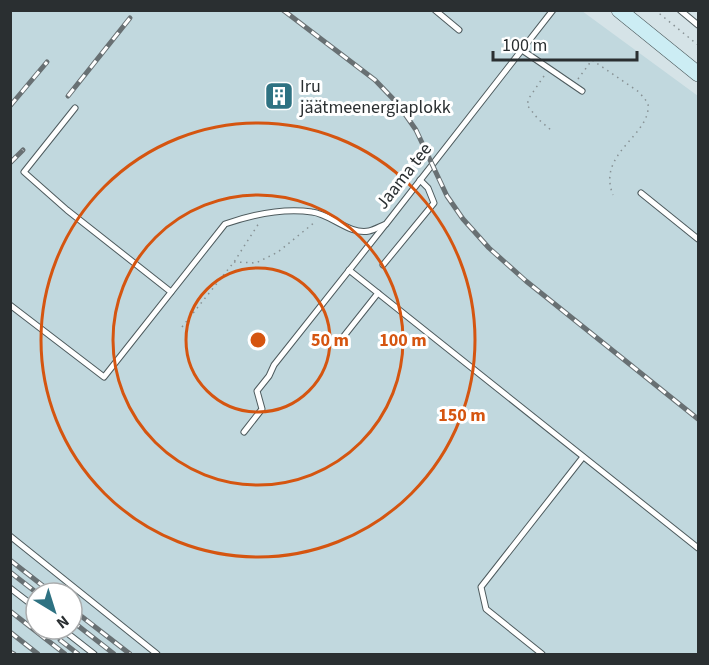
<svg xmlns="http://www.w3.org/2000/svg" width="709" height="665" viewBox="0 0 709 665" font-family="'Source Sans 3',sans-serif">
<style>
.built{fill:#c1d8de;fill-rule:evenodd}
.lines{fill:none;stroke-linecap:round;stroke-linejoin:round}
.lane-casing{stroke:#4e5b5e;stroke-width:7}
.secondary-casing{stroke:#4e5b5e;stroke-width:16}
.path{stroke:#879194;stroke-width:1.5;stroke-dasharray:1.5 4.5;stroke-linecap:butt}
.lane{stroke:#fff;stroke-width:5}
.secondary{stroke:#ccedf4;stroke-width:15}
.rail-casing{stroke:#687073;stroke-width:5}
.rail{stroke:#fff;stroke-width:3;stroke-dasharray:9;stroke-linecap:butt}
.ring{fill:none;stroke:#d55510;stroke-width:3}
.labels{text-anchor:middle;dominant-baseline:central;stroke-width:6;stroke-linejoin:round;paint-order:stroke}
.poi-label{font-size:18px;fill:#2a2f31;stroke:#fff;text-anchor:start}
.street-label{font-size:18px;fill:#2a2f31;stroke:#fff}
.centre{fill:#d55510;stroke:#fff;stroke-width:3}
.ring-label{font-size:18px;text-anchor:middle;font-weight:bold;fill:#d55510;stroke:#fff;stroke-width:6;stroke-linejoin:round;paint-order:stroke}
</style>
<rect width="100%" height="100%" fill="#d5e3e7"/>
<!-- built -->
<path class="built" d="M10,11H582L698,96V654H11ZM36,593H72V629H36Z"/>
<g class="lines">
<!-- lane casing -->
<g class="lane-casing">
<g id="lane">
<path d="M435,10L459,30"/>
<path d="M680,10L698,25"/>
<path d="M522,50L582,91"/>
<path d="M75,108L24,172L67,210L171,292"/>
<path d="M641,193L698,239"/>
<path d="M383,265L434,203L428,188L420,180"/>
<path d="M349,270L698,548"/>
<path d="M10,305L104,377L225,224C251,215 284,208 312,212C331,214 349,235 369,231C374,230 381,226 386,224L553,10"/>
<path d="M340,341L378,293"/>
<path d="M244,432L262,409L257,391L269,376L274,365L385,225"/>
<path d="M10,536L157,654"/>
<path d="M10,588L36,608"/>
<path d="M62,629L94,654"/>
<path d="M542,654L486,609L481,587L583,457"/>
</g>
</g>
<!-- secondary casing -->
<g class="secondary-casing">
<path id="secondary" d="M619,10L698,74"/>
</g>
<!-- path -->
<g class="path">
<path d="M655,10L698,45"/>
<path d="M544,76L529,98L527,105L538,119L551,130"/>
<path d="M578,79L592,60L639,92L648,103C652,136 596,152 613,195"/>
<path d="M234,262L256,263L278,252L315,222"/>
<path d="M182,327L234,262L259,223"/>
</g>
<!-- lane -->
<use href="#lane" class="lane"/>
<!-- secondary -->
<use href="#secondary" class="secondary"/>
<!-- rail casing -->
<g class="rail-casing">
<g id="rail">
<path d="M283,10L375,80L398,104L416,130L447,196L463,219L489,248L526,281L698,419"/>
<path d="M68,96L130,18"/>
<path d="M10,106L47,62"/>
<path d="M10,163L23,150"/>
<path d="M10,560L52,593"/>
<path d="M10,572L37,593"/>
<path d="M72,609L130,654"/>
<path d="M10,611L65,654"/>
<path d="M72,621L114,654"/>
<path d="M10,632L38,654"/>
<path d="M60,640L78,654"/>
<path d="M10,652L14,654"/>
</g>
</g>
<!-- rail -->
<use href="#rail" class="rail"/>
</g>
<!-- distance rings -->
<g class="ring">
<circle cx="258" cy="340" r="72"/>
<circle cx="258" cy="340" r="145"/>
<circle cx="258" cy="340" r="217"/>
</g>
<!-- icons -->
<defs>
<g id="building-square" transform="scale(1.5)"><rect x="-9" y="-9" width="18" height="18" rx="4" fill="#2e7282" stroke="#fff"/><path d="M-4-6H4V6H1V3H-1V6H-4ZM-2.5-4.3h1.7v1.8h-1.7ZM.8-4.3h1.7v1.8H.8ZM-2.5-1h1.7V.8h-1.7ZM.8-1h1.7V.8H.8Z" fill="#fff"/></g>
</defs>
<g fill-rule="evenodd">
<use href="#building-square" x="279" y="96"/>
</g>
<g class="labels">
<!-- poi labels -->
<g class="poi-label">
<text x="300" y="86">Iru<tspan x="300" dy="21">jäätmeenergiaplokk</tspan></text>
</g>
<!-- street labels -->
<g class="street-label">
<text transform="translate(404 176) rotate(-52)">Jaama tee</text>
</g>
</g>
<circle cx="258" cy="340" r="9" class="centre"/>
<g class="ring-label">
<text x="330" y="346">50 m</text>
<text x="403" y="346">100 m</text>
<text x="462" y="421">150 m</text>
</g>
<!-- border -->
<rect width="709" height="665" fill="none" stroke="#2a2f31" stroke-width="24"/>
<!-- north arrow -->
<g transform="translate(54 611) rotate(142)"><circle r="28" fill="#ffffff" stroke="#aaacad" stroke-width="1.5"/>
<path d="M0-4.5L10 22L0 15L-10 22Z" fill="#2e7282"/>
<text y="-9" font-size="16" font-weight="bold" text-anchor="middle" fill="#2a2f31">N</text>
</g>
<!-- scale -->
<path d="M493 51v9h144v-9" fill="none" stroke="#2a2f31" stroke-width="3"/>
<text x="502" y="51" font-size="18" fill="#2a2f31" stroke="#ffffff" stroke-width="4.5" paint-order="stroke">100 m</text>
</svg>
